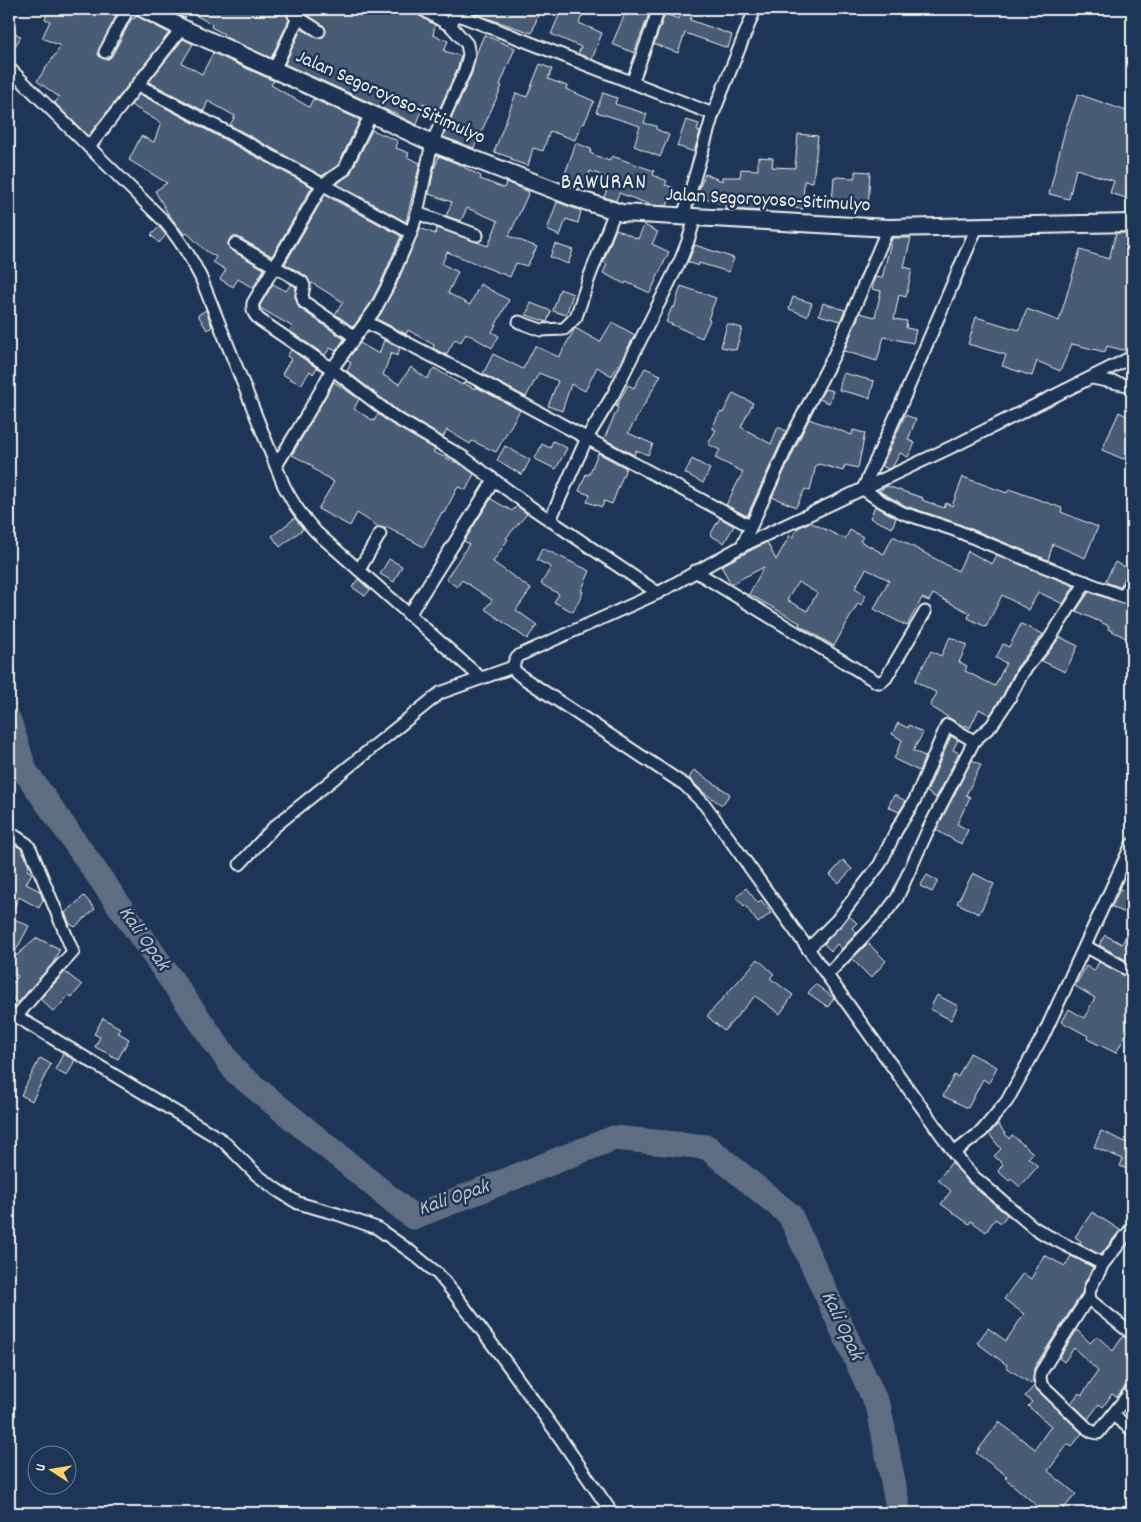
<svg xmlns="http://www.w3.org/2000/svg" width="1141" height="1522" viewBox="0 0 1141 1522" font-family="Dekko,sans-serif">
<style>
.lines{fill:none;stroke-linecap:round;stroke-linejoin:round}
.stream{stroke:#9aa2ab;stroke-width:4.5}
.river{stroke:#5e6d82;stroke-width:25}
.building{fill:#485b74;stroke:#f4f1e8;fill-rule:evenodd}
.street-casing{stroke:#f4f1e8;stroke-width:15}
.secondary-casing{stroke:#f4f1e8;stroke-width:20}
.street{stroke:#1d3557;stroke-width:11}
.secondary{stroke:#1d3557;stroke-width:16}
.labels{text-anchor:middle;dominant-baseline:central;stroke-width:5;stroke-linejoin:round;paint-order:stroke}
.street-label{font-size:20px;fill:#f4f1e8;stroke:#1d3557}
.water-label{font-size:21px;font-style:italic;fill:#c0c3c4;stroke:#1d3557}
.quarter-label{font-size:22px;letter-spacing:1px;fill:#f4f1e8;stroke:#1d3557}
</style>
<rect width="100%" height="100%" fill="#1d3557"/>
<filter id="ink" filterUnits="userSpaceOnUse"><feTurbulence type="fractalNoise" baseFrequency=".02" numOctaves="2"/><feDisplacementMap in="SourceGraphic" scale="10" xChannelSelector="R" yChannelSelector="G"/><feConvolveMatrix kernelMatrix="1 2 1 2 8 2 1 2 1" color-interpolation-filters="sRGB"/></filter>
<g filter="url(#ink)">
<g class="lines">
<!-- stream -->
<path class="stream" d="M9,1507L24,1513"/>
<!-- river -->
<path class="river" d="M9,721L25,771L236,1072L413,1217L614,1138L707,1147L790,1215L879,1409L899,1513"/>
</g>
<!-- building -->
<g class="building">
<path d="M49,9H115L114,11L118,13L98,52L99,56L105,59H109L112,56L132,18L134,19L136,15L140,18L169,33L88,136L55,103L59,97L37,81L61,46L42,38L50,21L45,19Z"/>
<path d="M171,9H287V14L289,20L271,58L223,36L224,34L211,27L212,24L189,12L185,18L170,11Z"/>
<path d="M302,9H415L418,15L435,25L433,35L448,41L444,51L461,56L458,67L439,110L423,103L417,125L397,115L398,114L391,112L285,64L301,29L318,38L323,37L326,32L323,25L302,11Z"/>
<path d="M466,9H498L507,12L508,9H540L532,33L484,17L466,10Z"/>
<path d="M562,9H585L579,23L602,33L592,59L578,54L581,47L551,34Z"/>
<path d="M627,9H651L634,53L612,44Z"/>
<path d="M683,9H694L690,20L732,35L728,48L685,33L678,53L654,44L665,14L679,19Z"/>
<path d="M9,28L21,37L9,55Z"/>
<path d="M484,35L515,48L500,85L502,86L474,148L443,137L472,73L476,54Z"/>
<path d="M183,39L193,44L182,63L202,74L213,53L274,81L271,85L309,107L313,99L360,120L338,165L322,176L230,125L235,116L208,101L204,111L149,82Z"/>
<path d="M540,64L552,69L548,79L567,86L566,89L594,101L584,124L582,123L575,140L550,131L543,151L533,148L528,166L511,160L512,158L494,152L516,93L527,97Z"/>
<path d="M603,93L617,98L615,104L647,114L644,123L656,126V129L669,135L660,157L634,146L640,126L596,112Z"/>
<path d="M140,94L312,187L272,256L238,237H232L229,240L228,245L231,250L264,269L253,288L238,279L233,287L220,279L226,270L213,262L216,257L206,251L187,233L185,235L169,215L155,191L167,183L129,160L141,136L154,142L161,123L131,105Z"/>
<path d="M1078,94L1132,113V177L1126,198L1110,193L1114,181L1076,169L1069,199L1049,194L1065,130Z"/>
<path d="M686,120L699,124L697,131L700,132L694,152L677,146Z"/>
<path d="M372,130L398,141L396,148L409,153L407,157L420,163L406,222L337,184L350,174Z"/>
<path d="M798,134L818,136L813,182L804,181L803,209L792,208V200L764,199V211L725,209V205L697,195L705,174L722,181V177H740L741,169L758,170V157L773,158L772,167L795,168Z"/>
<path d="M576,143L591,149L590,153L609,161L612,156L654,171L653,175L667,181L665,185L674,188L667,206L651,205L619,193L616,201L604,197L611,179L590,171L584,190L562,182Z"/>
<path d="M439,156L465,167V168L481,176L480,179L504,188L506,182L529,192L509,236L537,247L527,266L516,263L510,277L447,252L442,264L458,272L448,293L470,305L480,284L509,300L492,332L499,336L492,348L466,333L461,342L455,339L446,355L433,348L434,345L408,330L406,334L377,319L396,286L420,228L435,234L437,228L488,246L498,221L467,208L461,221L446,216L452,202L429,194L434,169Z"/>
<path d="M855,171L870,172L868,210L853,209V205L832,203L834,177L855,178Z"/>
<path d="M325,195L401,236L382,280L370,304L353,327L335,314L343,302L312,283L311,285L306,276L285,264Z"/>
<path d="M557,202L581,211L578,223L566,219L560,236L547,230Z"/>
<path d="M644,225L658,232L652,244L669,252L650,293L626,282L625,284L603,273L607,264L603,262L616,229L638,239Z"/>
<path d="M159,227L166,235L159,243L151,235Z"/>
<path d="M1116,233H1132V338L1130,350L1127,351L1107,346L1105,352L1072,344L1060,371L1037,361L1032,376L1002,366L1006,355L968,344L976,317L1019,330L1027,309L1059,321L1080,250L1109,259Z"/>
<path d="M892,238H911L904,267L912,269L906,297L899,295L894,319L907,321L906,328L916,330L913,343L884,337L877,361L844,351L860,313L875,317L881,291L872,289L875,277L882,278Z"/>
<path d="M555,244L573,250L568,264L550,257Z"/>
<path d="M695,245L734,258L729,272L699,263L698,266L688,262Z"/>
<path d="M273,284L286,291L291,284L296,287L295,297L299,308L344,339L336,351L330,348L325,355L290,331L293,327L260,308V305Z"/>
<path d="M681,286L716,298L708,319L710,320L702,338L666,322L672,307L674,308Z"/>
<path d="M560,289L573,294L566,315L553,311Z"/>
<path d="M793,297L812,303L807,316L789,309Z"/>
<path d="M531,303L551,311L547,322L526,315Z"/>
<path d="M823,303L845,310L840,321L819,315Z"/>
<path d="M206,310L212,327L207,330L198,315Z"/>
<path d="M612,322L635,335L631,342L612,376L597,367L585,391L571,384L562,411L548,406L558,381L539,373L526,397L483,374L493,354L523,369L535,346L559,357L575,328L600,342Z"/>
<path d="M727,324L742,328L736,350L721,347Z"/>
<path d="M384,340L400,348L397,356L391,353L383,375L399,384L411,367L427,379L434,368L462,385L463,383L475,389L476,387L520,410L496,452L472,441L470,444L447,430L443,437L398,411L347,371L351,363L347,360L360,343L379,354Z"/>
<path d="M291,350L317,368L313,374L310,371L301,385L282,374L291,359L287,356Z"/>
<path d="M645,368L661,375L628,433L653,444L648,455L636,450L634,455L604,439L618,408L616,407L628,385L634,388Z"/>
<path d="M843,373L874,381L870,398L839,390Z"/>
<path d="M334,382L359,399L354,409L374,421L378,414L390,423L435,449L433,452L462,465L474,474L466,490L458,487L444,513L442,512L424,547L386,527L385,529L379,527L357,513L350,526L318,509L334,482L312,468L313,466L292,455Z"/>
<path d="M825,389L833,391L829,403L819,399Z"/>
<path d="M733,393L753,403L741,427L771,444L778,427L786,431L747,516L726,505L743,472L715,458L720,450L708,444L716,430L712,428L720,412L723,413Z"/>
<path d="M1119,412L1132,419V462L1124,458L1123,459L1102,450Z"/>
<path d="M905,415L916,419L908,440L915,443L908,457L900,453L893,466L888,469L882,466Z"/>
<path d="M809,419L852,435L853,430L865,433L858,468L845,465L843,471L819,464L818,465H816L810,491L805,489L796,507L772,497Z"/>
<path d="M553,441L567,448L556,469L535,459L542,444L550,448Z"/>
<path d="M505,446L530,460L522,475L497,460Z"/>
<path d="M598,453L626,468L612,504L604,501L602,507L587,502L590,495L579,491L586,474L589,475Z"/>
<path d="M692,459L710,469L703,483L685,473Z"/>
<path d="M963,477L1007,493L1009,489L1062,508L1061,512L1098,527L1085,558L1053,544L1048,560L954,522L906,506L879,491L887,486L923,498L922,500L944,508L946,503L952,506Z"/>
<path d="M491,499L512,511L517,506L527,514L506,538L508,539L493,562L531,589L516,610L537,625L527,639L485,609L492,600L462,580L457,587L446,579L469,544L464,541Z"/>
<path d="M875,506L896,518L892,528L870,518Z"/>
<path d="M295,518L303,529L280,547L272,536Z"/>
<path d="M720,518L734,526L724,543L710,535Z"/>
<path d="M810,522L845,539L850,530L863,537L860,541L884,554L893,536L958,571L968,551L992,564L997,555L1074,586L1063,604L1038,592L1029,610L1002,595L986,627L968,618L970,613L933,594L929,601L922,598L907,626L874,609L889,580L866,569L855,588L866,595L861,605L858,603L834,646L799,625L800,623L749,594L764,567L731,584L721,566L767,542L776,560L790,535L793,537L798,528ZM798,582L817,593L807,611L787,600Z"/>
<path d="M542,548L590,571L581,591L583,592L573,612L554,602L559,594L541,584L551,567L537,560Z"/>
<path d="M389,559L402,566L394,582L380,574Z"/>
<path d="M1115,562L1130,569L1120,587L1105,582Z"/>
<path d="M358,579L370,590L365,596L352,587Z"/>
<path d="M1089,592L1132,607V641L1108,629L1109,626L1076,611Z"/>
<path d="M1021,624L1043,634L1017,667L1003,695L990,715L979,709L970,728L965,725L964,727L930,706L937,693L915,681L931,651L941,656L950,637L967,645L959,662L967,666L965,671L995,686L1006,663L996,658L1003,644L1009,647Z"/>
<path d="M1060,637L1078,646L1065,672L1042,661Z"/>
<path d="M898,723L908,728L909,725L923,733L913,751L925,756L919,771L894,759L902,740L892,734Z"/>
<path d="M951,736L958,740L953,750L959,753L936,798L927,792Z"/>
<path d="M972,760L981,765L966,795L970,797L957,824L968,830L961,844L936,830Z"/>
<path d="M694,770L730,794L722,805L703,792L689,778Z"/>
<path d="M894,795L906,801L899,812L888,807Z"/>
<path d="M9,841L22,849L21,851L24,854L29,866L27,870L32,873L26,884L40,891L43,900L39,908L19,897L10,917L29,926L11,960L37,938L60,949L53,963L18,1003L9,996V988L18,976L9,971Z"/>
<path d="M843,860L852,869L839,883L830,875Z"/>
<path d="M973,873L994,884L979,914L957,903Z"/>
<path d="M927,875L938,881L932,892L920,886Z"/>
<path d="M746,888L758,903L761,900L771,913L758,923L745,905L744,906L736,897Z"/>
<path d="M1120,889L1132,894V916L1112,907Z"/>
<path d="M84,896L95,909L75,927L70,924L65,913Z"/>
<path d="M849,916L857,923L852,928L857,933L842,949L837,944L831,951L824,944Z"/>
<path d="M1132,923V952L1128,961L1099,945L1105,935L1122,944Z"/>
<path d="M868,943L886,961L871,978L852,959Z"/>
<path d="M758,959L774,974L770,978L793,995L780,1014L755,996L724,1031L707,1016Z"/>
<path d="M1099,962L1132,979V1019L1128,1027H1130L1116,1053L1087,1039L1088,1036L1062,1022L1069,1009L1084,1018L1095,998L1075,986L1086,966L1094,971Z"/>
<path d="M65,972L82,985L72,997L69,995L54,1012L40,999Z"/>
<path d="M815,984L834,998L828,1007L808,993Z"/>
<path d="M937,995L958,1006L951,1020L930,1009Z"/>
<path d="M103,1018L120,1028L117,1032L129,1039L118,1059L95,1047L100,1037L94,1034Z"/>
<path d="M970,1053L997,1067L989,1083L983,1079L968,1108L943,1096L954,1075L958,1077Z"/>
<path d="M63,1054L75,1060L67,1076L55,1070Z"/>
<path d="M40,1058L51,1064L32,1101L21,1095Z"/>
<path d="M998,1124L1009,1139L1012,1135L1033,1153L1028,1158L1038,1166L1020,1187L1011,1179L1009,1181L998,1171L1003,1164L994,1156L1001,1149L989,1134Z"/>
<path d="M1101,1131L1130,1144L1132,1138V1171L1120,1166L1123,1159L1094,1147Z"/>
<path d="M952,1162L969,1183L1007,1215L1001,1223L995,1219L986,1232L971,1221L969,1224L941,1204L951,1191L938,1180Z"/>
<path d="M1092,1212L1120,1230L1101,1255L1079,1244L1081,1241L1075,1237Z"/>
<path d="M1044,1255L1065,1266L1071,1256L1093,1267L1084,1284L1082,1293L1034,1368L1033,1381L1031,1384L1006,1367L1007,1365L977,1343L988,1328L1006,1341L1024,1314L1004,1299L1023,1273L1031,1279Z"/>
<path d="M1077,1330L1090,1343L1097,1336L1113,1351L1123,1336L1128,1340L1132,1341V1381L1126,1385L1117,1397L1112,1394L1103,1407L1099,1404L1088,1419L1071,1403L1079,1393L1082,1395L1098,1371L1074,1348L1064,1362L1059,1358Z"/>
<path d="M1034,1386L1036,1389L1082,1433L1072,1447L1068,1444L1048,1471L1076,1494L1060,1513H1045L1005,1478L1007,1476L976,1453L999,1422L1035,1449L1051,1426L1028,1406L1032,1402L1025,1396Z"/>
</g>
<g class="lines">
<!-- street casing -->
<g class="street-casing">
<g id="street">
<path d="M295,9L294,15L319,31"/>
<path d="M422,9L451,26"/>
<path d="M457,9L451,26L467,44L469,55L465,70L432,143L417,213L411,233L389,283L376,308L332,369L394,417L463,457L532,508L658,593"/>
<path d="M456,14L713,114"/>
<path d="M105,52L128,9"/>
<path d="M9,68L165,222C180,240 191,257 201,278L284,486C293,504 303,518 316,532L481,678"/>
<path d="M274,70L298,18"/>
<path d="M632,83L659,9"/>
<path d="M138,85L227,132L411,233"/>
<path d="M89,147L182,28"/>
<path d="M417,213L477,235"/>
<path d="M683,217L713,114L755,9"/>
<path d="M977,227L902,402L863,489L879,500L903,513L952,529L1035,563L1132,600"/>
<path d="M235,244L302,282L304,286L302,295L304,302L355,337"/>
<path d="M366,322L490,386L750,526"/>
<path d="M519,322L541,330L564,329L576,317L589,278L615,211"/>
<path d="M1132,357L960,443L742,546L658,593L520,655L515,660L513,667L516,672L522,677L685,785L705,805L963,1165L974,1177L1033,1227L1046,1235L1099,1262L1102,1265C1099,1277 1084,1289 1091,1301L1132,1334"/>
<path d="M1092,378L1132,386"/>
<path d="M276,466C295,434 316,402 332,369L260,320C254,315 252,311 253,303L323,184L344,170L371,114"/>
<path d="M550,520L587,438L613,395L681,259L688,241L695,218"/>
<path d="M742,546L793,434L835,353L888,228"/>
<path d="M359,570L380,534"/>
<path d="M695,571L877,682H881L886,678L925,612"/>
<path d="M1124,596L1132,579"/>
<path d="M409,615L494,480"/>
<path d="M9,832L27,844L31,850L73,952L41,987L16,1017"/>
<path d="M240,864L274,827L440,693L513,667"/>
<path d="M1085,946L1132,972"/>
<path d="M808,949L837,920L880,864L896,831L915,800L947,725L974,741"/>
<path d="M827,975L884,915L897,898L927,832L974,741L992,725L1009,699L1023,672L1048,641L1086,582"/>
<path d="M9,1012L222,1140L257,1175L277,1190L298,1203L337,1214L377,1228L411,1252L438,1274L453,1292L510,1368L556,1432L612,1513"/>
<path d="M954,1153L982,1131L1007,1101L1045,1032L1132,844"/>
<path d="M1102,1265L1132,1228"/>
<path d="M1089,1296L1041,1372L1040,1378L1041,1384L1088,1429L1093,1432L1098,1433L1132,1390"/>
<path d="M1113,1415L1132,1430"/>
</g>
</g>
<!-- secondary casing -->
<g class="secondary-casing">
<path id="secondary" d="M144,9L182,28L371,114L432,143L575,198L622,213L888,228L1132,223"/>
</g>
<!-- street -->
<use href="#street" class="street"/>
<!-- secondary -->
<use href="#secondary" class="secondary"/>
</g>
</g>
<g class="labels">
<!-- street labels -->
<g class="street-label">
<text transform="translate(390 98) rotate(24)">Jalan Segoroyoso-Sitimulyo</text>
<text transform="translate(768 201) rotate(3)">Jalan Segoroyoso-Sitimulyo</text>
</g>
<!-- water labels -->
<g class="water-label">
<text transform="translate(143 939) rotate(55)">Kali Opak</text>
<text transform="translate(454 1199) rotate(-19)">Kali Opak</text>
<text transform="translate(841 1326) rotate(65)">Kali Opak</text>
</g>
<!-- quarter labels -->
<g class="quarter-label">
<text x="604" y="183">BAWURAN</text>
</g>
</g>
<!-- margin -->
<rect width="1141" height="1522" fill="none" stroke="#1d3557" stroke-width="30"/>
<rect x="15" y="15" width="1111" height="1492" fill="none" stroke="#f4f1e8" stroke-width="2" filter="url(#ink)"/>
<!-- north arrow -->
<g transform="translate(52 1470) rotate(282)"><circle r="24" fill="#1d3557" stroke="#738091"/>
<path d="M0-4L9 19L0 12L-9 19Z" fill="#ffd166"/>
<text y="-8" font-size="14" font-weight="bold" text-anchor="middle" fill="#f4f1e8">U</text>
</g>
</svg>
